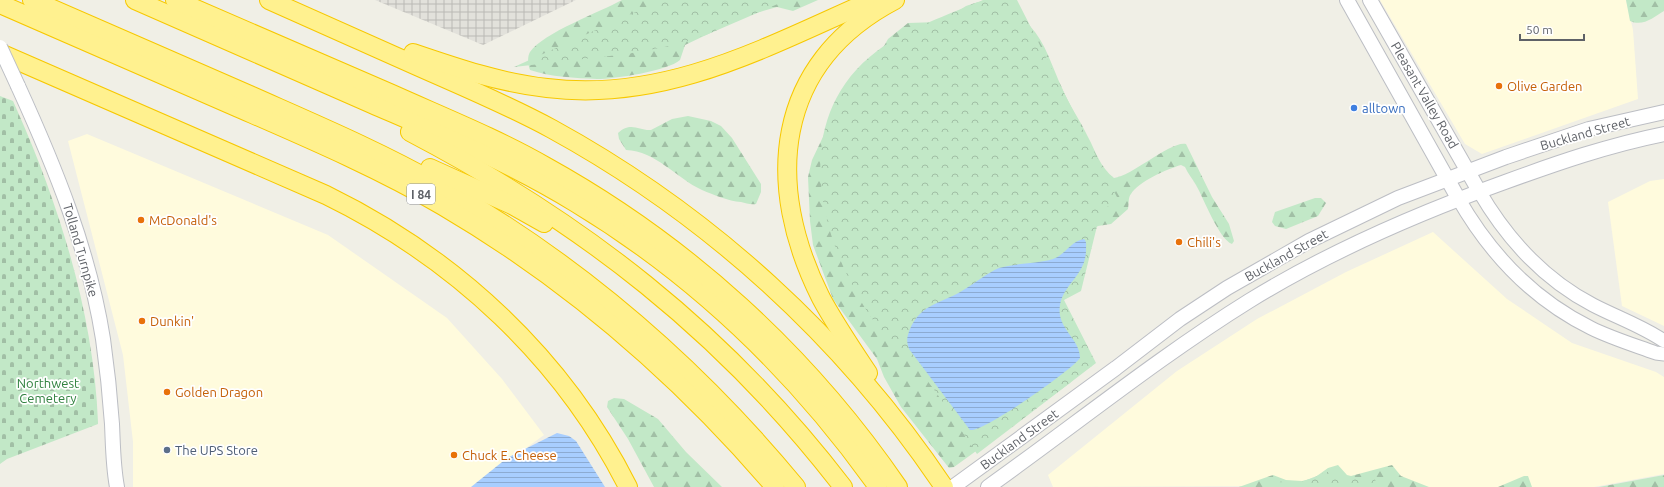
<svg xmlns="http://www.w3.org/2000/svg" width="1664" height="487" viewBox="0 0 1664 487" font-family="Ubuntu,sans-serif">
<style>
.commercial{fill:#fffbdd}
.industrial{fill:url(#industrial-grid)}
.forest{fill:url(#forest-firs)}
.cemetery{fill:url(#cemetery-stones)}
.park{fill:url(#park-crowns)}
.water{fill:url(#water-rules)}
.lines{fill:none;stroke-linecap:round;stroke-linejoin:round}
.tertiary-casing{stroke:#bbbdc2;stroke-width:15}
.secondary-casing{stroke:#bcbec4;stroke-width:16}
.motorway-casing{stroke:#f7c800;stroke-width:20}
.tertiary{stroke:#fff;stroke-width:13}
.secondary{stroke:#fff;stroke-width:14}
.motorway{stroke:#fff18f;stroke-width:18}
.secondary-bridge-casing{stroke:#bcbec4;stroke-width:16;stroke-linecap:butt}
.secondary-bridge{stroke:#fff;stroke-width:14}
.food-dot{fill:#e8710a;stroke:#fff;stroke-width:1.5}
.shop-dot{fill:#3f7fe0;stroke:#fff;stroke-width:1.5}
.service-dot{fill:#5c6f8a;stroke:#fff;stroke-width:1.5}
.labels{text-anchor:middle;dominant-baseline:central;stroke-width:3.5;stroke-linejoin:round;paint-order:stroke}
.shield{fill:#fff;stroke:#8e9095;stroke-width:1}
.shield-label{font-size:12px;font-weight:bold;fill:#5e6167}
.food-label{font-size:13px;fill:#c56008;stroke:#fff;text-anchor:start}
.street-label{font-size:13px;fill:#5e6167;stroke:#fff}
.shop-label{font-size:13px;fill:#366cbe;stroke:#fff;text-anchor:start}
.park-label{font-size:13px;fill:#318240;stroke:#fff}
.service-label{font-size:13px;fill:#4e5e75;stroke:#fff;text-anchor:start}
</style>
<defs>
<pattern id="industrial-grid" width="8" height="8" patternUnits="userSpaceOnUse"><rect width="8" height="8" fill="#e2e1db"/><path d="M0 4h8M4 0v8" fill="none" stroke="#babab5"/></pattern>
<pattern id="forest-firs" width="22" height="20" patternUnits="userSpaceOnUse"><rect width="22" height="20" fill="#c2e8c7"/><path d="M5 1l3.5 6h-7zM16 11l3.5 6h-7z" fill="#a1bfa5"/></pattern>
<pattern id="cemetery-stones" width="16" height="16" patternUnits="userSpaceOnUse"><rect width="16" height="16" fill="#c2e8c7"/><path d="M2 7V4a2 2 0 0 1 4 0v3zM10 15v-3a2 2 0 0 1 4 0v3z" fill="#a1bfa5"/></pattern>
<pattern id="park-crowns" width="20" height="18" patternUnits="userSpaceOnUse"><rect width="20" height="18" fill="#c2e8c7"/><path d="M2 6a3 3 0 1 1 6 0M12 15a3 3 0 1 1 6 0" fill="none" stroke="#a1bfa5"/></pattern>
<pattern id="water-rules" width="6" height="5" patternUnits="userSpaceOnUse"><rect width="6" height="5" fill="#a8ceff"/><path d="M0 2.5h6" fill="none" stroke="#8cabd2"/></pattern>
</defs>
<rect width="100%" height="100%" fill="#f0efe6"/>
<!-- commercial -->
<g class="commercial">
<path d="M1380,0H1626L1633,30L1638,99L1482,154L1465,144Z"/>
<path d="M87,134L328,235L447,318L502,379L544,435L473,487H133V442L123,355L68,141Z"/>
<path d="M1664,179V326L1622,306L1608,202L1650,181Z"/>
<path d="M1433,232L1507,299L1572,343L1656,372L1664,377V474L1594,487H1378L1345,478L1335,469L1291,486L1053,487L1048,475L1177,371L1257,319L1346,272Z"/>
</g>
<!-- industrial -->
<path class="industrial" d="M375,0H576L483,45Z"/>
<!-- forest -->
<g class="forest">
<path d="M622,0H818L793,11L777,7L746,16L685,45L680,60C668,71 614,79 597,79C576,78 550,77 530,70C528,65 527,57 530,52C543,33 600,12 622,0Z"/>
<path d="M1626,0H1664V11C1654,17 1643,27 1630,21Z"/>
<path d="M978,2L1030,26C1046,43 1052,67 1062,88C1069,105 1080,120 1088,137C1096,152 1100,167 1114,178C1132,176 1172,140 1186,144L1212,197L1229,224L1234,241L1232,244C1219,239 1204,199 1196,185C1192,178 1188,174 1185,167L1181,165C1167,169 1138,182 1131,194C1128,197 1129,204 1128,209L1111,224L1098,226L1077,241L1042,260L1092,366L1077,375L1070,383L954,467L949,468L901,407L884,377L877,359L833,299L813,245L810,221L808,177L812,160L831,120L879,55L888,39L908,23L938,22L955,13L966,6Z"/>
<path d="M688,116L711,121L721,126L732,138L761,184V192L756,204C750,205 746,203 741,202C728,201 714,195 702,190C676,178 656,151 626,150L619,139L618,133C631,121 639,131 651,130L672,119Z"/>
<path d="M1315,198H1321L1326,203L1318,216L1286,229L1275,226L1272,222L1275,212Z"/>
<path d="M614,398L624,399L658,419L686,452L722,487H654L628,439L607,407L608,401Z"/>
<path d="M1338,465L1347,475L1351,476L1392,465L1401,476L1429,487H1239L1273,475L1286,480L1302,481L1314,478L1328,468Z"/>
<path d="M1664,475V487H1599Z"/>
<path d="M1524,476H1528L1532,487H1498Z"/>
</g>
<!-- cemetery -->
<path class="cemetery" d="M0,96L13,101L17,110C60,207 94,316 98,422V424L7,459L0,464Z"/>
<!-- park -->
<g class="park">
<path d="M662,0H787L706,35L675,45L627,54L514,67Z"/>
<path d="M983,0H1017L1119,201L1101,210L1081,291L1064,300L1096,363L977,454C960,429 944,402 926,379C906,355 881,335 865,308C816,229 791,116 877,51C908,28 948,15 983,0Z"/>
<path d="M1335,469L1345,478L1367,477L1373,474L1378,487H1270L1281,482L1291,486Z"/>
</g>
<!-- water -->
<g class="water">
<path d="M1084,239C1087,242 1086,245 1086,250C1086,275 1064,283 1060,305C1056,329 1080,338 1080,358C1071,371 982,433 970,430L909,349C906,340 907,337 910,329C921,303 944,303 965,289C977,282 987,273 999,268C1015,263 1037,264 1053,259C1065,255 1071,241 1084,239Z"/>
<path d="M557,433L569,436L576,441L605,487H471L507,458Z"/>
</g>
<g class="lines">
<!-- tertiary casing -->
<g class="tertiary-casing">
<g id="tertiary">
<path d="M1479,191C1507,239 1543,279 1593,305C1616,317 1642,326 1664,341"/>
<path d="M1458,198C1490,254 1532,299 1591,328C1611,338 1634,345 1656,353L1664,354"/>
</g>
</g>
<!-- secondary casing -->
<g class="secondary-casing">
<g id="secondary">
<path d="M1347,0L1458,198"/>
<path d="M1370,0L1479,191"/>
<path d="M18,86C55,167 89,250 103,339C107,367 110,395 112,424C113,445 113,466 117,487"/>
<path d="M953,487L1116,368L1180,319L1227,288L1309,241L1398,198L1506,157L1589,129L1664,112"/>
<path d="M988,487C1075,425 1159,357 1249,301C1330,251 1416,214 1505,182C1557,163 1609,145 1664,134"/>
</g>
</g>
<!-- motorway casing -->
<g class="motorway-casing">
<g id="motorway">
<path d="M32,0C105,32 179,64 252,96C315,124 379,151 439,185C575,262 696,366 796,487"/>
<path d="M135,0C214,35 293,69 372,104C441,134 511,163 576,203C695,275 797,373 878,487"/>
<path d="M175,0C247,31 319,63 392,94C443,117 496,138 545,166C686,244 807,354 898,487"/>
<path d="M269,0C318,22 367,44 417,66C462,86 508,105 552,129C709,215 844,338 944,487"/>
<path d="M0,4C78,38 156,72 234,106C305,137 376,167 443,206C569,280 680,376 775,487"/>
<path d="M0,53L326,195C455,258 563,358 628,487"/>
<path d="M413,53C457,68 501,83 547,88C666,103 768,46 873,0"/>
<path d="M410,132C582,222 724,332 843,487"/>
<path d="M430,168L512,205L544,223"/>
<path d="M868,373C852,349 835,324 821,298C764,185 773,64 895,0"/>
</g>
</g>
<!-- tertiary -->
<use href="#tertiary" class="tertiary"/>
<!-- secondary -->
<use href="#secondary" class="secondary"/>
<!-- motorway -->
<use href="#motorway" class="motorway"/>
<!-- secondary-bridge casing -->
<g class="secondary-bridge-casing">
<path id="secondary-bridge" d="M0,47L18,86"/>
</g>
<!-- secondary-bridge -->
<use href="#secondary-bridge" class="secondary-bridge"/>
</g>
<!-- markers -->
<g class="food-dot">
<circle cx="1499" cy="86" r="4"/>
<circle cx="141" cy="220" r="4"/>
<circle cx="1179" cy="242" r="4"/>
<circle cx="142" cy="321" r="4"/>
<circle cx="167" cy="392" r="4"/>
<circle cx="454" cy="455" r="4"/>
</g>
<circle class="shop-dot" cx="1354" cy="108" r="4"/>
<circle class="service-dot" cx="167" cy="450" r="4"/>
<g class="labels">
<!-- shield labels -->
<rect class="shield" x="407" y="184" width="28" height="20" rx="3"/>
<g class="shield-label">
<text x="421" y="194">I 84</text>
</g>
<!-- food labels -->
<g class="food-label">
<text x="1507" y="86">Olive Garden</text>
<text x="149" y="220">McDonald's</text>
<text x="1187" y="242">Chili's</text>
<text x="150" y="321">Dunkin'</text>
<text x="175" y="392">Golden Dragon</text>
<text x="462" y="455">Chuck E. Cheese</text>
</g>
<!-- street labels -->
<g class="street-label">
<text transform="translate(1425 95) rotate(60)">Pleasant Valley Road</text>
<text transform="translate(1585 133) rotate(-16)">Buckland Street</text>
<text transform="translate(81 250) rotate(74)">Tolland Turnpike</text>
<text transform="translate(1286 255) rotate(-29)">Buckland Street</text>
<text transform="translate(1019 439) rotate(-36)">Buckland Street</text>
</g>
<!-- shop labels -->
<g class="shop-label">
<text x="1362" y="108">alltown</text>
</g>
<!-- park labels -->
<g class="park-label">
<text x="48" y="383">Northwest<tspan x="48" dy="15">Cemetery</tspan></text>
</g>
<!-- service labels -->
<g class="service-label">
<text x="175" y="450">The UPS Store</text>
</g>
</g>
<!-- scale -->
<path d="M1520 34v6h64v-6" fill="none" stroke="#5e6167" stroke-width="2"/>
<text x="1526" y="34" font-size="12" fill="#5e6167" stroke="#ffffff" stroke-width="3" paint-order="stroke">50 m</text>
</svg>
